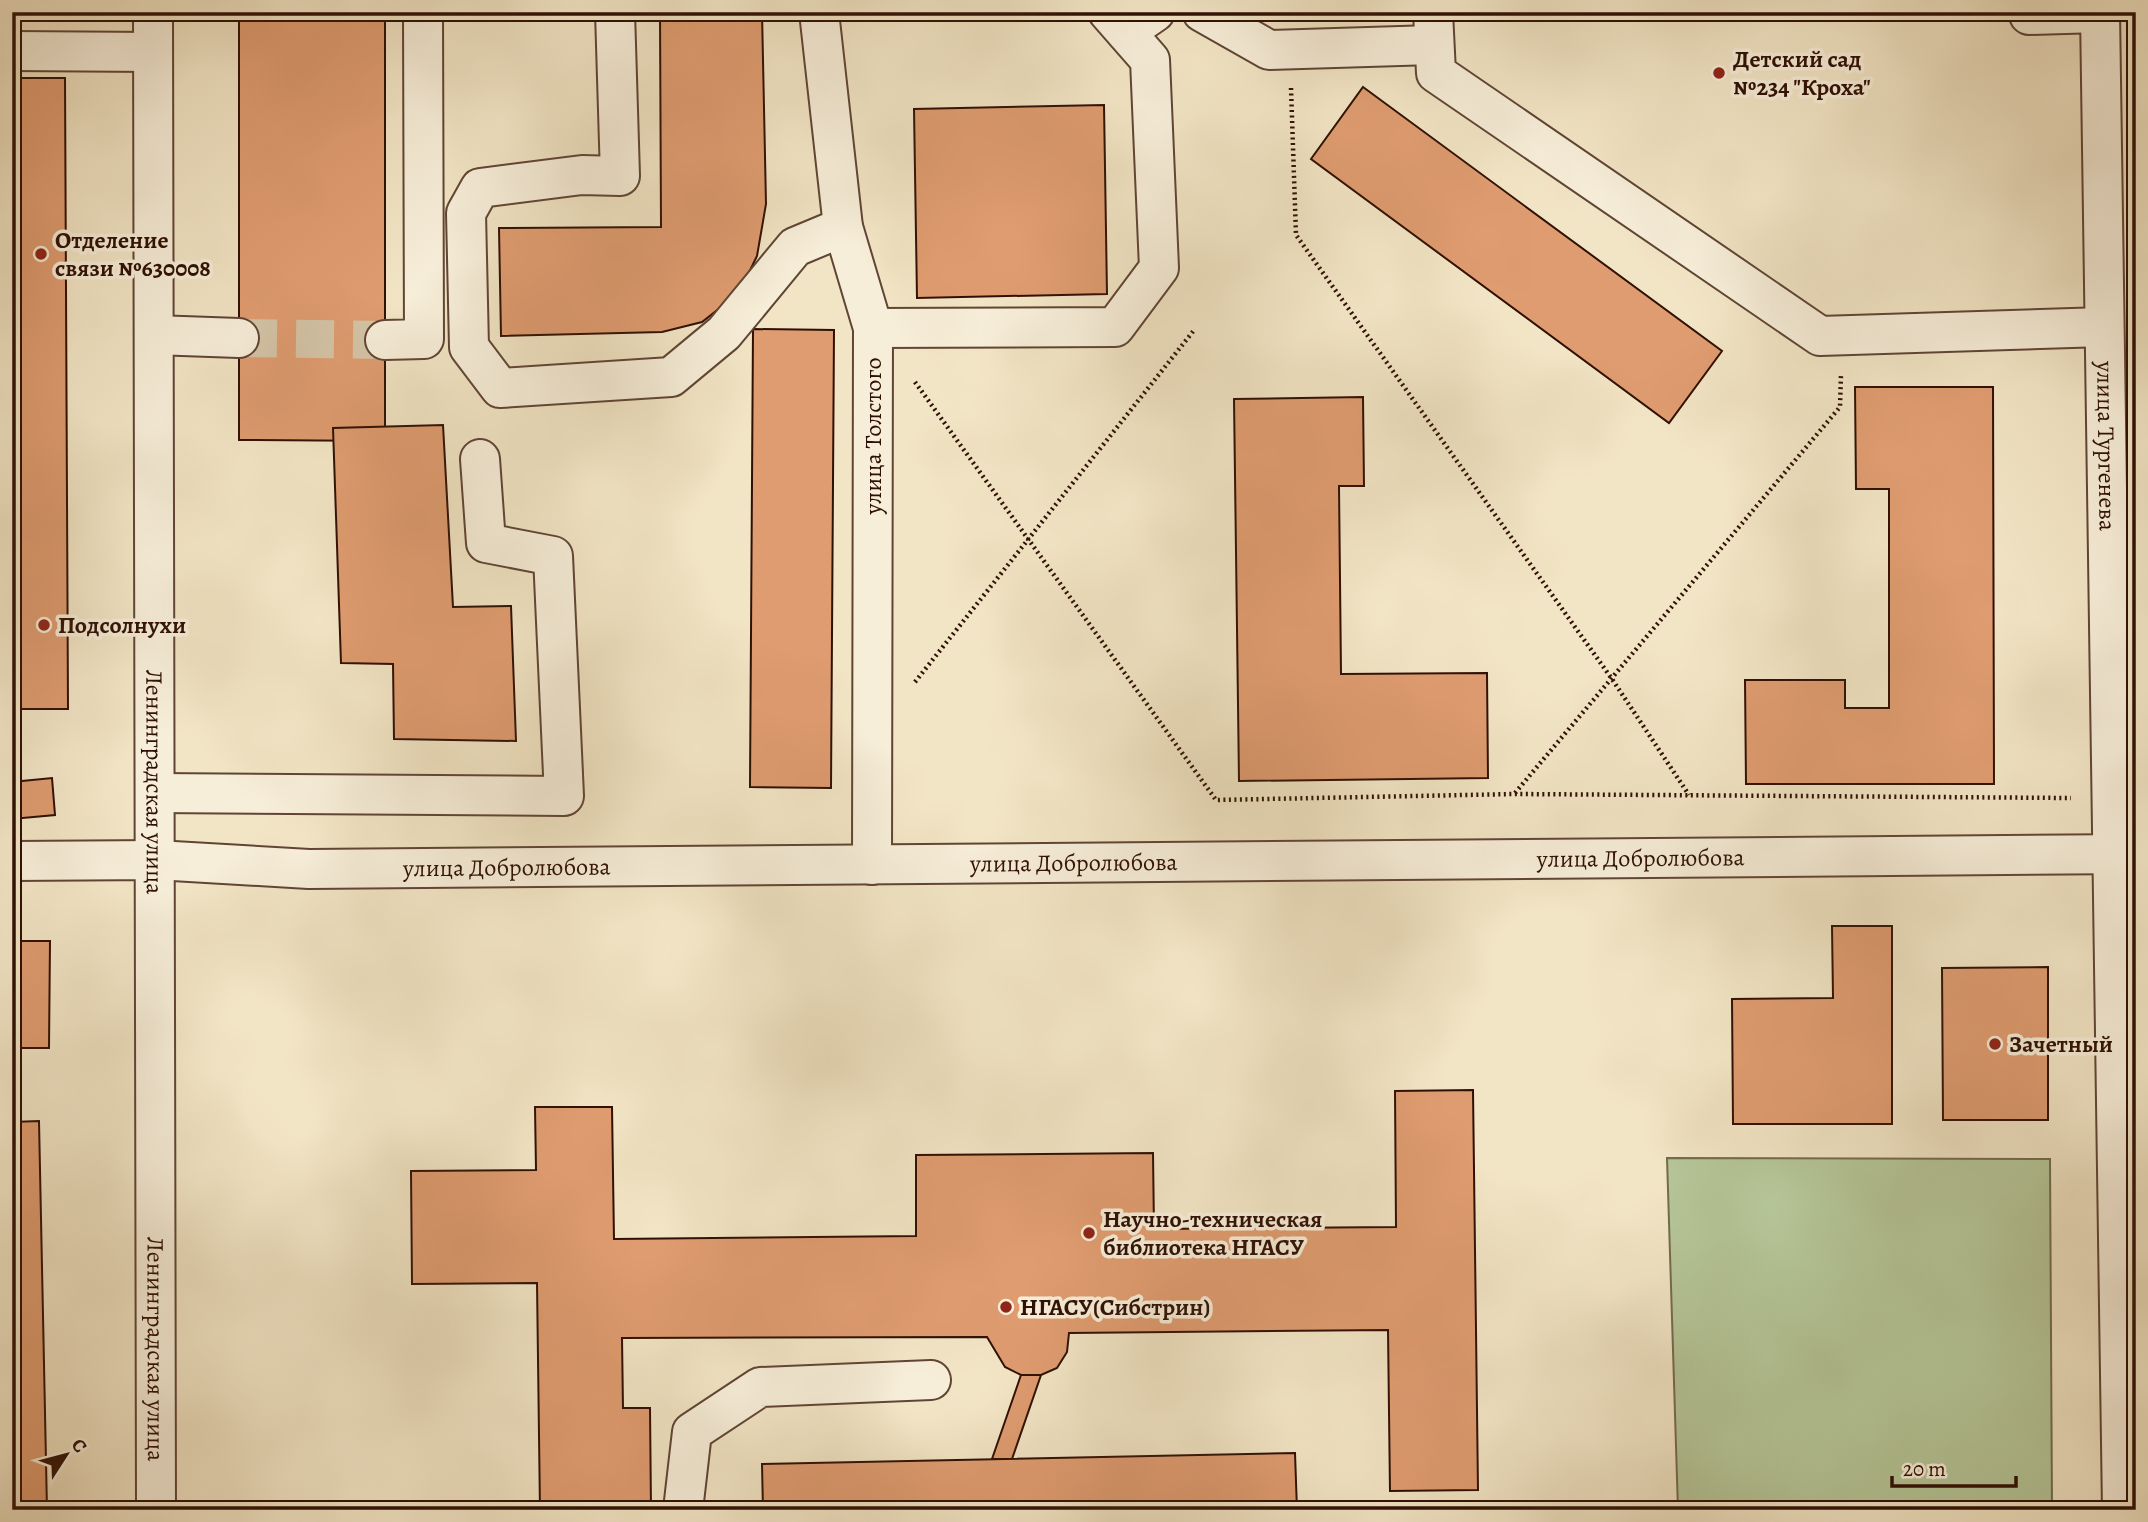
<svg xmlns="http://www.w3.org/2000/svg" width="2148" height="1522" viewBox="0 0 2148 1522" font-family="Alegreya,serif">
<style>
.green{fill:#b5c698;stroke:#726b4e;stroke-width:2}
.building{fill:#df9c70;stroke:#2f1005;stroke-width:2}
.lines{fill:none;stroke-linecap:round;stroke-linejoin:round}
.minor-tunnel{stroke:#d5c5a8;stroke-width:38;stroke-dasharray:38 19;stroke-linecap:butt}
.minor-casing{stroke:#604535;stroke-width:42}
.path{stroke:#2f1005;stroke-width:4.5;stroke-dasharray:2 3.5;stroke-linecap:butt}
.minor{stroke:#f7eed9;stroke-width:38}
.poi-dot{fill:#8f2418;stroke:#f7eed9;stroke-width:2.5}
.labels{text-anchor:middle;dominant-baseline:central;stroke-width:7;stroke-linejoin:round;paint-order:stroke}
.poi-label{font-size:24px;font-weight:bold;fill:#2f1005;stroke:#f7eed9;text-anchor:start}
.street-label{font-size:24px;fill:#2f1005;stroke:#f7eed9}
</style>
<rect width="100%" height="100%" fill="#f2e5c5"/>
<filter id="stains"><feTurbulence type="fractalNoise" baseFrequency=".00286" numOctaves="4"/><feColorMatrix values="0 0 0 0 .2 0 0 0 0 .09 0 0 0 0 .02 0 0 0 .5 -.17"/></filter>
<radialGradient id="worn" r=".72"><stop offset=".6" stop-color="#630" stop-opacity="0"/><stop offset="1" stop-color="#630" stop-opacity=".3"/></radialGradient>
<!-- green -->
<path class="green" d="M1667,1158L2050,1159L2052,1510H1678Z"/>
<!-- building -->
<g class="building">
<path d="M239,12H385V441L239,440Z"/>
<path d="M660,12H762L766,204L757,256L739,293L702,322L662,332L501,336L499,228L661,227Z"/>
<path d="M12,78H65L68,709H12Z"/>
<path d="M1363,87L1722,351L1669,423L1311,159Z"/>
<path d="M1104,105L1107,294L917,298L914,109Z"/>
<path d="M753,329L834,330L831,788L750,787Z"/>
<path d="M1855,387H1993L1994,784H1746L1745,680H1845V708H1889V489H1856Z"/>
<path d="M1363,397L1364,486H1339L1341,674L1487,673L1488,778L1239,781L1234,399Z"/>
<path d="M443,425L453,607L511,606L516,741L394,739L393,664L341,663L333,428Z"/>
<path d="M52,778L55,815L12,819V782Z"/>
<path d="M1832,926H1892V1124H1733L1732,999L1833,998Z"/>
<path d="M12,941H50L49,1048H12Z"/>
<path d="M2048,967V1120H1943L1942,968Z"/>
<path d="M1473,1090L1478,1490L1390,1491L1388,1330L1069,1333L1067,1352L1057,1368L1041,1375H1021L1005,1367L987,1337L622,1338L623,1408H650L651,1510H540L537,1283L412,1284L411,1171L536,1170L535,1107H612L614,1239L916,1236V1155L1153,1153L1154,1229L1396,1227L1395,1091Z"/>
<path d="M39,1121L47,1510H12V1122Z"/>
<path d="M1021,1375H1041L1012,1459H992Z"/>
<path d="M1295,1453L1297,1510H763L762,1464Z"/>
</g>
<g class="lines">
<!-- minor-tunnel -->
<path class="minor-tunnel" d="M239,338L385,340"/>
<!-- minor casing -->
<g class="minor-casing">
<g id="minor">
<path id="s1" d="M153,12L156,1510"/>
<path d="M615,12L620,176L582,175L480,188L466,213L469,347L500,388L671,377L724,333L795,247L843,227"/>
<path d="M819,12L843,227L873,328L872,865"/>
<path d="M1202,12L1269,50L1433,45"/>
<path d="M1433,12L1436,73L1820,336L2104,327"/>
<path d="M2029,12V15L2100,13"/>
<path id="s2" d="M2100,12L2122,1510"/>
<path d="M1126,32L1155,12"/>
<path d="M12,51L153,52"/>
<path d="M873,328L1115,327L1159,268L1150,60L1108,12"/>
<path d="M154,335L239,338"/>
<path d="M385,340L424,339L423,12"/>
<path d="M155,793L564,796L553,556L486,543L480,459"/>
<path id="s3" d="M12,861L156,860L309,869L2136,854"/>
<path d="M683,1510L692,1432L760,1387L931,1380"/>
</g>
</g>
<!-- path -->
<g class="path">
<path d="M1291,88L1296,235L1612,679L1689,795"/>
<path d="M915,382L1216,800L1515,794L2071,798"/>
<path d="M915,682L1195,329"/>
<path d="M1515,793L1840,407L1841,374"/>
</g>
<!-- minor -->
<use href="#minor" class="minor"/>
</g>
<!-- markers -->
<g class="poi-dot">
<circle cx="1719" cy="73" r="7"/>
<circle cx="41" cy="254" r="7"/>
<circle cx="44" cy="625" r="7"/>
<circle cx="1995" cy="1044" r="7"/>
<circle cx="1089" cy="1233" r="7"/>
<circle cx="1006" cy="1307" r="7"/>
</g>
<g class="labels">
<!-- poi labels -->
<g class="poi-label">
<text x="1733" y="59">Детский сад<tspan x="1733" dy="28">№234 "Кроха"</tspan></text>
<text x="55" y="240">Отделение<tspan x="55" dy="28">связи №630008</tspan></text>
<text x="58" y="625">Подсолнухи</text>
<text x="2009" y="1044">Зачетный</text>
<text x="1103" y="1219">Научно-техническая<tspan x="1103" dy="28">библиотека НГАСУ</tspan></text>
<text x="1020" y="1307">НГАСУ(Сибстрин)</text>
</g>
<!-- street labels -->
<g class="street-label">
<text transform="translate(873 436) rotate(-90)">улица Толстого</text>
<text stroke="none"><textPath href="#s2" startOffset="434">улица Тургенева</textPath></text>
<text stroke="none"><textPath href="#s1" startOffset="770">Ленинградская улица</textPath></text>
<text stroke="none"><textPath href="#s3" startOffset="1629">улица Добролюбова</textPath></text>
<text stroke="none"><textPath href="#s3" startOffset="1062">улица Добролюбова</textPath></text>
<text stroke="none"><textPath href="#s3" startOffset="495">улица Добролюбова</textPath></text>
<text stroke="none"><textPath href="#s1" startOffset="1337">Ленинградская улица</textPath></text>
</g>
</g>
<!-- margin -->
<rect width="2148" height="1522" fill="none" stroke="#f2e5c5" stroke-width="42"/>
<rect x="14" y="14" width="2120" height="1494" fill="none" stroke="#2f1005" stroke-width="3.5"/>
<rect x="21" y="21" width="2106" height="1480" fill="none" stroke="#2f1005" stroke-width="2"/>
<!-- north arrow -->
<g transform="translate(66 1455) rotate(54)" stroke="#f7eed9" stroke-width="5" paint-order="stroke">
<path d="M0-5L12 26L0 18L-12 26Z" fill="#2f1005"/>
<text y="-10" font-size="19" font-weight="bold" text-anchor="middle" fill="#2f1005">С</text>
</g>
<!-- scale -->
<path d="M1892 1476v10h124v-10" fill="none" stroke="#2f1005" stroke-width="3.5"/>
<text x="1903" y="1476" font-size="21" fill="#2f1005" stroke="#f7eed9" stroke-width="5" paint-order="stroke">20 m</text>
<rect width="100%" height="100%" filter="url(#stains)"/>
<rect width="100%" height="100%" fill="url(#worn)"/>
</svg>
